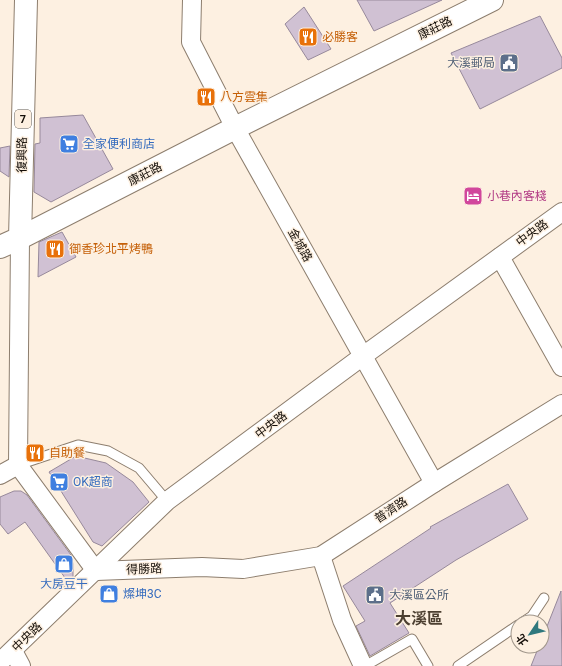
<svg xmlns="http://www.w3.org/2000/svg" width="562" height="666" viewBox="0 0 562 666" font-family="Roboto,'Noto Sans TC',sans-serif">
<style>
.building{fill:#d0c1d3;stroke:#97899b}
.lines{fill:none;stroke-linecap:round;stroke-linejoin:round}
.service-casing{stroke:#8d7e6e;stroke-width:11}
.minor-casing{stroke:#8d7e6e;stroke-width:20}
.tertiary-casing{stroke:#8d7e6e;stroke-width:24}
.primary-casing{stroke:#8d7e6e;stroke-width:24}
.service{stroke:#fff;stroke-width:9}
.minor{stroke:#fff;stroke-width:18}
.tertiary{stroke:#fff;stroke-width:22}
.primary{stroke:#fff;stroke-width:22}
.labels{text-anchor:middle;dominant-baseline:central;stroke-width:3;stroke-linejoin:round;paint-order:stroke}
.shield{fill:#fdf0e1;stroke:#5a5249;stroke-width:1}
.shield-label{font-size:11px;font-weight:bold;fill:#140e08}
.street-label{font-size:12px;fill:#140e08;stroke:#fdf0e1}
.food-label{font-size:12px;fill:#c56008;stroke:#fdf0e1;text-anchor:start}
.service-label{font-size:12px;fill:#4e5e75;stroke:#fdf0e1;text-anchor:end}
.shop-label{font-size:12px;fill:#366cbe;stroke:#fdf0e1;text-anchor:start}
.hotel-label{font-size:12px;fill:#b23c85;stroke:#fdf0e1;text-anchor:start}
.district-label{font-size:16px;font-weight:bold;fill:#4c3f30;stroke:#fdf0e1}
</style>
<rect width="100%" height="100%" fill="#fdf0e1"/>
<!-- building -->
<g class="building">
<path d="M357,0H442L374,31Z"/>
<path d="M304,7L331,49L308,60L285,24Z"/>
<path d="M540,16L562,58V68L480,109L451,53Z"/>
<path d="M83,115L113,169L51,202L34,192L35,144L40,143V118Z"/>
<path d="M10,146L9,177L0,171V148Z"/>
<path d="M62,232L76,257L38,277L39,242Z"/>
<path d="M76,456L106,463L133,482L149,502L102,546L93,542L49,472Z"/>
<path d="M508,484L528,519L456,560L390,603L409,633L370,656L356,626L365,621L343,586L431,528L430,527Z"/>
<path d="M14,491H21L27,495L71,555L73,564V577L68,582L25,522L8,534L0,524V497Z"/>
<path d="M561,591L562,666H531L539,646H542V639Z"/>
</g>
<g class="lines">
<!-- service casing -->
<g class="service-casing">
<g id="service">
<path d="M18,465L78,445L108,451L139,468L167,501"/>
<path d="M523,622L532,616L544,598"/>
<path d="M365,666L412,639L428,666"/>
<path d="M458,666L518,625"/>
</g>
</g>
<!-- minor casing -->
<g class="minor-casing">
<g id="minor">
<path d="M192,0L191,42L235,128L434,483"/>
<path d="M500,257L562,367"/>
<path d="M18,465L20,238"/>
<path d="M18,465L96,571"/>
<path d="M0,475L18,465"/>
<path d="M321,556L342,620L363,666"/>
<path d="M96,571L202,567L243,569L321,556L434,483L562,404"/>
<path d="M13,651L21,666"/>
<path d="M0,662L167,501L363,356L562,212"/>
</g>
</g>
<!-- tertiary casing -->
<g class="tertiary-casing">
<path id="tertiary" d="M20,238L235,128L492,0"/>
</g>
<!-- primary casing -->
<g class="primary-casing">
<path id="primary" d="M0,247L20,238L26,0"/>
</g>
<!-- service -->
<use href="#service" class="service"/>
<!-- minor -->
<use href="#minor" class="minor"/>
<!-- tertiary -->
<use href="#tertiary" class="tertiary"/>
<!-- primary -->
<use href="#primary" class="primary"/>
</g>
<!-- icons -->
<defs>
<g id="restaurant-square" transform="scale(1)"><rect x="-9" y="-9" width="18" height="18" rx="4" fill="#e8710a" stroke="#fdf0e1"/><path d="M-5-6h1v4h1v-4h1v4h1v-4h1v5L-1.5 .5V6h-2V.5L-5-1ZM5-6V6H3V1.5H1.5Q1.5-4 5-6Z" fill="#fff"/></g>
<g id="civic-square" transform="scale(1)"><rect x="-9" y="-9" width="18" height="18" rx="4" fill="#5c6f8a" stroke="#fdf0e1"/><path d="M-.6-6.5H3V-4.5H.6V-3L4-1V1h2V6H-6V1h2V-1L-.6-3ZM-1.2 2.5V6h2.4V2.5Z" fill="#fff"/></g>
<g id="supermarket-square" transform="scale(1)"><rect x="-9" y="-9" width="18" height="18" rx="4" fill="#3f7fe0" stroke="#fdf0e1"/><path d="M-6-5.5h2.5l.6 2H6L4.5 2H-2.5L-4.4-4H-6ZM-1.5 3.2a1.3 1.3 0 1 0 .1 0ZM3 3.2a1.3 1.3 0 1 0 .1 0Z" fill="#fff"/></g>
<g id="hotel-square" transform="scale(1)"><rect x="-9" y="-9" width="18" height="18" rx="4" fill="#d1479c" stroke="#fdf0e1"/><path d="M-6-4.5h1.5V1H6V5H4.5V3h-9V5H-6ZM-4 0a1.8 1.8 0 1 1 3.6 0ZM.5 0V-2.5h3Q6-2.5 6 0Z" fill="#fff"/></g>
<g id="shop-square" transform="scale(1)"><rect x="-9" y="-9" width="18" height="18" rx="4" fill="#3f7fe0" stroke="#fdf0e1"/><path d="M-5-2.5h2.3a2.7 3.5 0 0 1 5.4 0H5L5.5 6h-11ZM-1.5-2.5h3a1.5 2.3 0 0 0-3 0Z" fill="#fff"/></g>
</defs>
<g fill-rule="evenodd">
<use href="#restaurant-square" x="308" y="37"/>
<use href="#civic-square" x="509" y="63"/>
<use href="#restaurant-square" x="206" y="97"/>
<use href="#supermarket-square" x="69" y="144"/>
<use href="#hotel-square" x="473" y="196"/>
<use href="#restaurant-square" x="55" y="249"/>
<use href="#restaurant-square" x="35" y="453"/>
<use href="#supermarket-square" x="59" y="482"/>
<use href="#shop-square" x="64" y="564"/>
<use href="#shop-square" x="109" y="594"/>
<use href="#civic-square" x="375" y="595"/>
</g>
<g class="labels">
<!-- shield labels -->
<rect class="shield" x="15" y="110" width="16" height="18" rx="3"/>
<g class="shield-label">
<text x="23" y="119">7</text>
</g>
<!-- street labels -->
<g class="street-label">
<text transform="translate(435 28) rotate(-26)">康莊路</text>
<text transform="translate(22 155) rotate(-89)">復興路</text>
<text transform="translate(145 174) rotate(-27)">康莊路</text>
<text transform="translate(532 233) rotate(-36)">中央路</text>
<text transform="translate(300 245) rotate(61)">金城路</text>
<text transform="translate(271 425) rotate(-37)">中央路</text>
<text transform="translate(391 510) rotate(-33)">普濟路</text>
<text transform="translate(144 569) rotate(-2)">得勝路</text>
<text transform="translate(27 637) rotate(-44)">中央路</text>
</g>
<!-- food labels -->
<g class="food-label">
<text x="322" y="37">必勝客</text>
<text x="220" y="97">八方雲集</text>
<text x="69" y="249">御香珍北平烤鴨</text>
<text x="49" y="453">自助餐</text>
</g>
<!-- service labels -->
<g class="service-label">
<text x="495" y="63">大溪郵局</text>
<text x="389" y="595" text-anchor="start">大溪區公所</text>
</g>
<!-- shop labels -->
<g class="shop-label">
<text x="83" y="144">全家便利商店</text>
<text x="73" y="482">OK超商</text>
<text x="64" y="584" text-anchor="middle">大房豆干</text>
<text x="123" y="594">燦坤3C</text>
</g>
<!-- hotel labels -->
<g class="hotel-label">
<text x="487" y="196">小巷內客棧</text>
</g>
<!-- district labels -->
<g class="district-label">
<text x="419" y="618">大溪區</text>
</g>
</g>
<!-- north arrow -->
<g transform="translate(530 634) rotate(235)"><circle r="19" fill="#fdf0e1" stroke="#a0968a"/>
<path d="M0-3L7 15L0 10L-7 15Z" fill="#2f787e"/>
<text y="-6" font-size="11" font-weight="bold" text-anchor="middle" fill="#140e08">北</text>
</g>
</svg>
